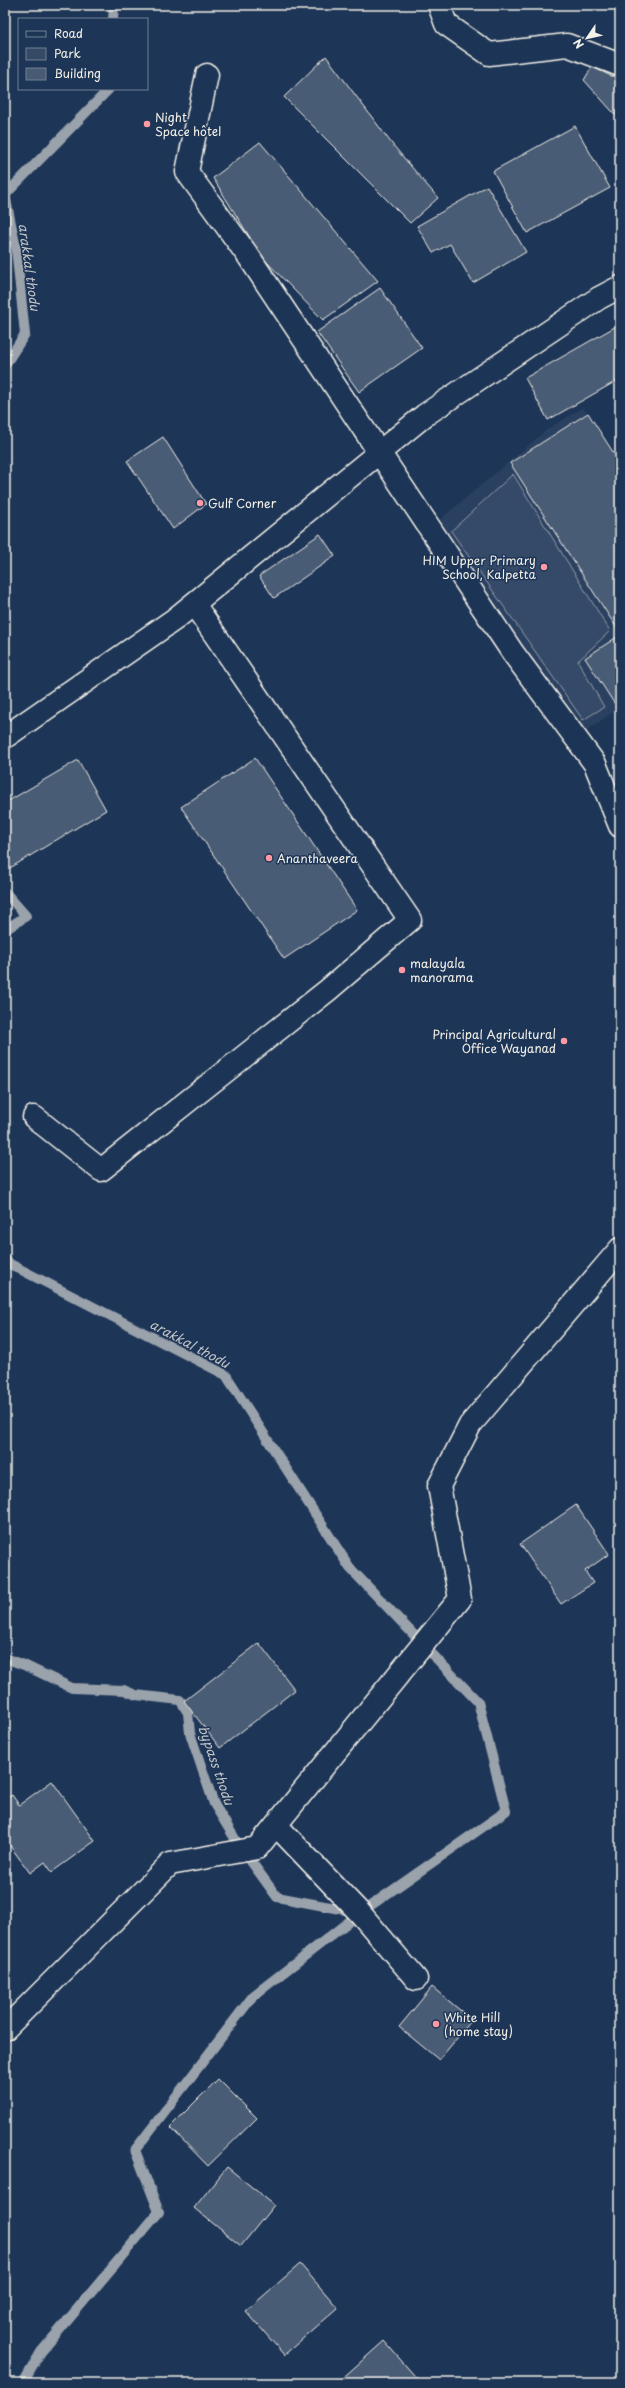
<svg xmlns="http://www.w3.org/2000/svg" width="625" height="2388" viewBox="0 0 625 2388" font-family="'Playpen Sans',sans-serif">
<style>
.built{fill:#2a4060}
.green{fill:#354a67;stroke:#949ea8}
.lines{fill:none;stroke-linecap:round;stroke-linejoin:round}
.stream{stroke:#9aa2ab;stroke-width:10}
.building{fill:#485b74;stroke:#f4f1e8}
.minor-casing{stroke:#f4f1e8;stroke-width:25}
.major-casing{stroke:#f4f1e8;stroke-width:25}
.minor{stroke:#1d3557;stroke-width:22}
.major{stroke:#1d3557;stroke-width:22}
.poi-dot{fill:#ff9aa2;stroke:#1d3557;stroke-width:1.5}
.labels{text-anchor:middle;dominant-baseline:central;stroke-width:3;stroke-linejoin:round;paint-order:stroke}
.poi-label{font-size:12px;fill:#f4f1e8;stroke:#1d3557;text-anchor:start}
.water-label{font-size:13px;font-style:italic;fill:#c0c3c4;stroke:#1d3557}
</style>
<rect width="100%" height="100%" fill="#1d3557"/>
<filter id="ink" filterUnits="userSpaceOnUse"><feTurbulence type="fractalNoise" baseFrequency=".025" numOctaves="2"/><feDisplacementMap in="SourceGraphic" scale="8" xChannelSelector="R" yChannelSelector="G"/><feConvolveMatrix kernelMatrix="1 2 1 2 8 2 1 2 1" color-interpolation-filters="sRGB"/></filter>
<g filter="url(#ink)">
<!-- built -->
<path class="built" d="M583,407L620,463V708L584,732L437,522L548,429Z"/>
<!-- green -->
<path class="green" d="M513,474L610,631L578,661L604,707L583,720L451,531Z"/>
<g class="lines">
<!-- stream -->
<g class="stream">
<path d="M113,19L114,5"/>
<path d="M5,365L25,334L16,248L5,195L109,89"/>
<path d="M5,892L26,916L5,930"/>
<path d="M5,1258L10,1264L226,1375L350,1568L478,1702L506,1811L360,1913L253,1996L135,2150L159,2212L41,2352L23,2383"/>
<path d="M5,1658L24,1665L72,1688L124,1690L136,1695L180,1700L188,1713L190,1733L214,1804L237,1842L277,1897L356,1912"/>
</g>
</g>
<!-- building -->
<g class="building">
<path d="M326,56L392,144L438,198L410,223L284,97Z"/>
<path d="M592,67L620,80V120L584,80Z"/>
<path d="M575,126L610,188L527,233L493,171Z"/>
<path d="M260,142L378,281L323,320L262,257L213,178Z"/>
<path d="M487,186L526,252L473,283L450,244L433,253L417,226Z"/>
<path d="M380,288L422,348L359,392L317,332Z"/>
<path d="M620,324V379L548,420L525,378Z"/>
<path d="M588,413L620,463V633L510,463Z"/>
<path d="M163,437L206,504L173,529L127,461Z"/>
<path d="M320,534L335,556L274,598L259,576Z"/>
<path d="M620,635V699L614,703L585,658Z"/>
<path d="M255,758L357,910L284,959L181,807Z"/>
<path d="M78,760L106,810L5,871V803Z"/>
<path d="M576,1505L609,1554L585,1571L593,1583L561,1604L520,1544Z"/>
<path d="M259,1643L295,1690L220,1748L184,1701Z"/>
<path d="M52,1781L95,1841L52,1872L45,1862L30,1873L8,1843L5,1846V1799L12,1795L19,1805Z"/>
<path d="M432,1987L472,2020L439,2060L399,2027Z"/>
<path d="M218,2079L257,2118L208,2166L170,2127Z"/>
<path d="M227,2167L274,2205L241,2246L194,2208Z"/>
<path d="M300,2264L338,2308L284,2355L246,2311Z"/>
<path d="M384,2341L421,2383H337Z"/>
</g>
<g class="lines">
<!-- minor casing -->
<g class="minor-casing">
<g id="minor">
<path d="M439,5L446,24L489,54L567,45L620,65"/>
<path d="M207,75L187,172L249,257L513,653L595,764L620,826"/>
<path d="M34,1117L101,1170L328,990L410,920L194,604"/>
<path d="M276,1825L360,1913L416,1979"/>
<path d="M5,2029L170,1864L257,1848L460,1599L439,1486L470,1425L620,1249"/>
</g>
</g>
<!-- major casing -->
<g class="major-casing">
<path id="major" d="M5,737L175,619L425,415L599,298L620,287"/>
</g>
<!-- minor -->
<use href="#minor" class="minor"/>
<!-- major -->
<use href="#major" class="major"/>
</g>
</g>
<!-- markers -->
<g class="poi-dot">
<circle cx="147" cy="124" r="4"/>
<circle cx="200" cy="503" r="4"/>
<circle cx="544" cy="567" r="4"/>
<circle cx="269" cy="858" r="4"/>
<circle cx="402" cy="970" r="4"/>
<circle cx="564" cy="1041" r="4"/>
<circle cx="436" cy="2024" r="4"/>
</g>
<g class="labels">
<!-- poi labels -->
<g class="poi-label">
<text x="155" y="117">Night<tspan x="155" dy="14">Space hôtel</tspan></text>
<text x="208" y="503">Gulf Corner</text>
<text x="536" y="560" text-anchor="end">HIM Upper Primary<tspan x="536" dy="14">School, Kalpetta</tspan></text>
<text x="277" y="858">Ananthaveera</text>
<text x="410" y="963">malayala<tspan x="410" dy="14">manorama</tspan></text>
<text x="556" y="1034" text-anchor="end">Principal Agricultural<tspan x="556" dy="14">Office Wayanad</tspan></text>
<text x="444" y="2017">White Hill<tspan x="444" dy="14">(home stay)</tspan></text>
</g>
<!-- water labels -->
<g class="water-label">
<text transform="translate(30 267) rotate(82)">arakkal thodu</text>
<text transform="translate(190 1343) rotate(28)">arakkal thodu</text>
<text transform="translate(217 1765) rotate(71)">bypass thodu</text>
</g>
</g>
<!-- margin -->
<rect width="625" height="2388" fill="none" stroke="#1d3557" stroke-width="20"/>
<rect x="10" y="10" width="605" height="2368" fill="none" stroke="#f4f1e8" stroke-width="1.5" filter="url(#ink)"/>
<!-- legend -->
<rect x="18" y="18" width="130" height="72" fill="#1d3557" stroke="#738091"/>
<rect x="26" y="31" width="20" height="6" fill="#1d3557" stroke="#738091"/>
<text x="54" y="38" font-size="12" fill="#f4f1e8">Road</text>
<rect x="26" y="48" width="20" height="12" fill="#354a67" stroke="#738091"/>
<text x="54" y="58" font-size="12" fill="#f4f1e8">Park</text>
<rect x="26" y="68" width="20" height="12" fill="#485b74" stroke="#738091"/>
<text x="54" y="78" font-size="12" fill="#f4f1e8">Building</text>
<!-- north arrow -->
<g transform="translate(587 38) rotate(236)" stroke="#1d3557" stroke-width="3" paint-order="stroke">
<path d="M0-3L7 15L0 10L-7 15Z" fill="#f4f1e8"/>
<text y="-6" font-size="11" font-weight="bold" text-anchor="middle" fill="#f4f1e8">N</text>
</g>
</svg>
